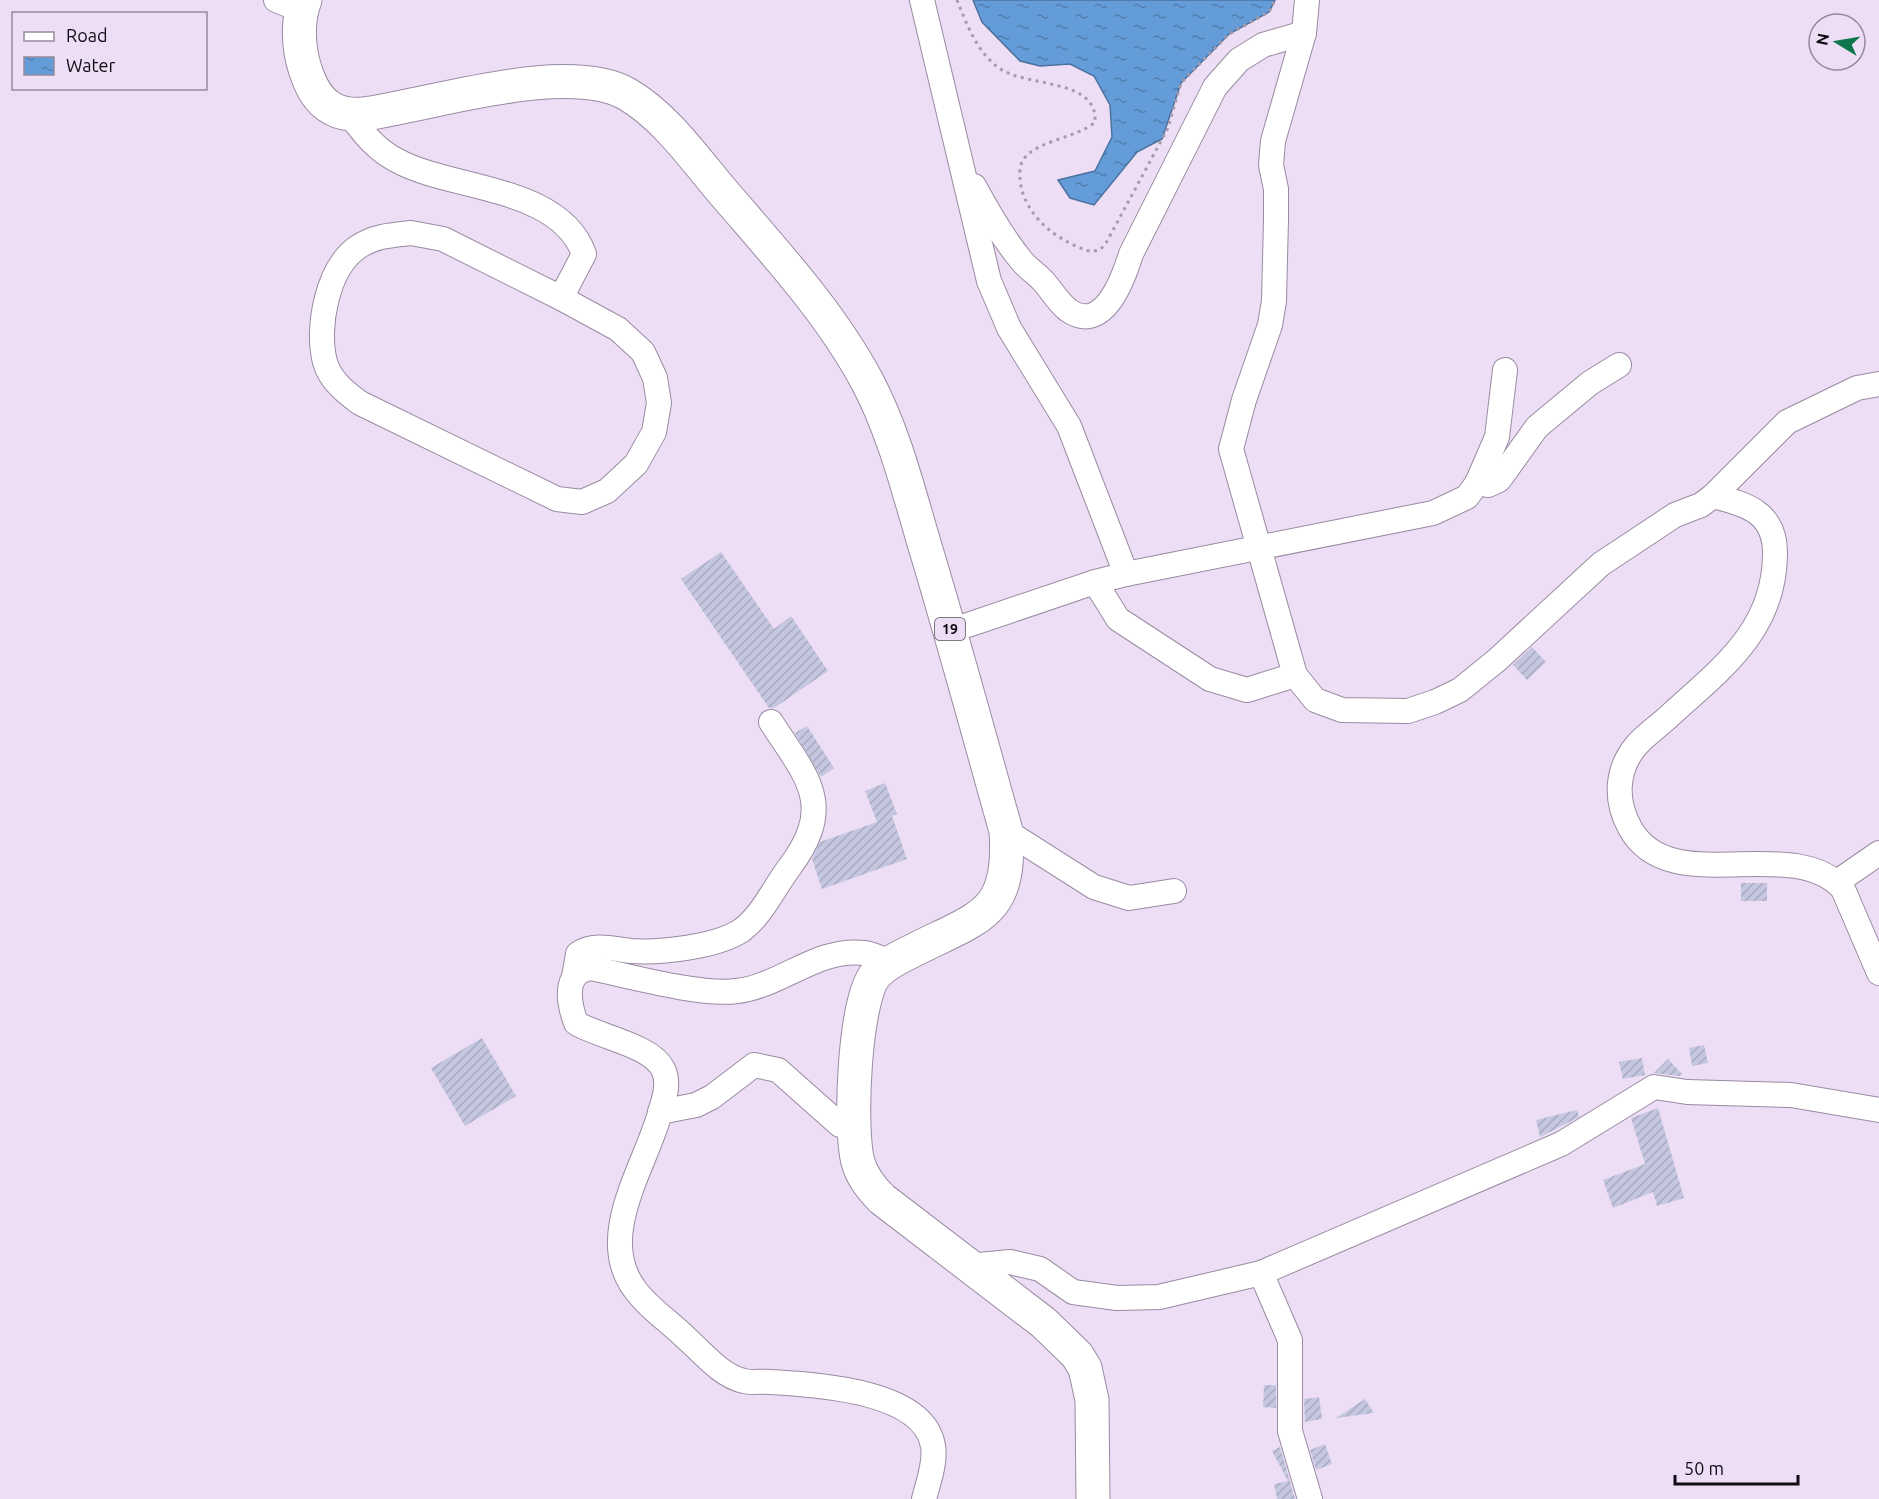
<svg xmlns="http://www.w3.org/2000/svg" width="1879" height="1499" viewBox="0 0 1879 1499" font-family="Ubuntu,sans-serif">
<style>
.water{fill:url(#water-ripples);stroke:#4b719e;stroke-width:1.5}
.building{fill:url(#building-hatch)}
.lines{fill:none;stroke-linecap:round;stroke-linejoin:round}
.minor-casing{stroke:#998ba1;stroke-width:26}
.highway-casing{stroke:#998ba1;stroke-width:35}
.path{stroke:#a69aad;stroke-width:3;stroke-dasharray:3 4.5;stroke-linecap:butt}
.minor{stroke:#fff;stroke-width:24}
.highway{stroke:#fff;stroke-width:33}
.labels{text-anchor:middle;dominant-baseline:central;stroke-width:4.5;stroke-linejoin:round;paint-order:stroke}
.shield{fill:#eddef6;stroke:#534b58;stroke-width:1.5}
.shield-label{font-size:14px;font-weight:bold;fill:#110c14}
</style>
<defs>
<pattern id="water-ripples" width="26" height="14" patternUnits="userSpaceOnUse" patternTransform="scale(1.5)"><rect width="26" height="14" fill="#649cd9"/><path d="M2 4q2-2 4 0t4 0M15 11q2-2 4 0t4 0" fill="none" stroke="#517eaf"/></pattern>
<pattern id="building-hatch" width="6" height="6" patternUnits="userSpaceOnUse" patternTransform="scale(1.5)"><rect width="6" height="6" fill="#c5c7e0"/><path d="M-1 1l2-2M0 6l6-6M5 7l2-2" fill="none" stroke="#a8aabf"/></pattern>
</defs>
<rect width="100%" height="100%" fill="#eddef6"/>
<!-- water -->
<path class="water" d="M973,0H1275L1269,12L1229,34L1181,83L1162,139L1137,152L1094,205L1070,198L1058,180L1095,171L1112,137L1110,105L1094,76L1070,64L1040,66L1020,61L982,22Z"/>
<!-- building -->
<g class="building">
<path d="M721,552L774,629L791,616L828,671L774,708H769L681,579Z"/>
<path d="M1532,647L1546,662L1527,680L1513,665Z"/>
<path d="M807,726L834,768L821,777L795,733Z"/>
<path d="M885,783L897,814L892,816L907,859L822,889L812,859L820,842L877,822L865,791Z"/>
<rect x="1741" y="883" width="26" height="18"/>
<path d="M482,1038L516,1096L465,1126L431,1068Z"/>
<path d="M1704,1045L1708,1063L1692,1066L1689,1048Z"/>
<path d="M1642,1058L1645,1075L1623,1079L1619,1062Z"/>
<path d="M1668,1059L1682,1074L1679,1076L1654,1073Z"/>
<path d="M1658,1108L1684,1198L1657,1206L1653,1192L1613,1208L1603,1180L1645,1164L1631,1118Z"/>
<path d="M1577,1110L1579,1117L1540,1137L1536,1120Z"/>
<path d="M1264,1385H1276V1408L1263,1407Z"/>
<path d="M1319,1397L1322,1419L1305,1422L1304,1399Z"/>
<path d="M1365,1399L1374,1413L1336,1418Z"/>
<path d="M1325,1444L1332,1464L1316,1470L1310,1450Z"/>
<path d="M1280,1447L1295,1499H1277L1274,1484L1288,1481L1272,1451Z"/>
</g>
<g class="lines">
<!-- minor casing -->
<g class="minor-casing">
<g id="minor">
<path d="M276,0L301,10"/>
<path d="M922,0L989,281L1009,328L1069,426L1126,574"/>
<path d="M1307,0L1304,33L1273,141L1271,165L1276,189V219L1274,301L1270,325L1244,400L1231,449L1295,675L1315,700L1342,710L1408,711L1435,702L1460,690L1497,660L1601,564L1675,515L1701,505L1713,496C1747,504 1776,513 1775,555C1774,633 1718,671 1666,719C1656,728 1644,736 1635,747C1616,771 1615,801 1630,828C1670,901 1792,832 1843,889L1879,973"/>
<path d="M349,114C363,133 376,150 398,161C452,190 560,186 584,254L561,298"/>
<path d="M974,186C988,212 1002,237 1021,260C1027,268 1037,274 1044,282C1052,291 1058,302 1068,310C1103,335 1123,280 1131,254L1215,87L1239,60L1263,45L1304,33"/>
<path d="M411,233L443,239L561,298L618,329L643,352L655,378L659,403L654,432L636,464L607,491L582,502L557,499L360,403C345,392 330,380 325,362C316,328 327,268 358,247C374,236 392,235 411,233Z"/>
<path d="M1477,483L1488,485L1499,480L1537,427L1590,383L1619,365"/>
<path d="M1713,496L1787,422L1857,388L1879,384"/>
<path d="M1095,582L1118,619L1210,679L1247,690L1295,675"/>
<path d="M950,631L1095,582L1126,574L1433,513L1467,497L1477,483L1497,437L1505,370"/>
<path d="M1006,831L1094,887L1129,898L1174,891"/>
<path d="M1837,882L1879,853"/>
<path d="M890,962C882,959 873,954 864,953C818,947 781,986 737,991C701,996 629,976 591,968C562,972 569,1004 576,1023C599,1037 651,1045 663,1069C670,1083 664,1099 660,1113C645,1167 596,1236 634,1288C647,1307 670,1322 686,1338C703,1353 721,1376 744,1381C752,1383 762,1381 771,1382C816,1385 924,1390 933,1446C936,1462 928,1483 924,1499"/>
<path d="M574,977L578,954C593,943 613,949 631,951C660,953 717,947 742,930C762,915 774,888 789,868C836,805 808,779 771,722"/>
<path d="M660,1112L696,1105L712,1097L754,1065L778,1070L840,1125L854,1126"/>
<path d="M969,1266L1010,1262L1040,1269L1073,1292L1117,1298L1159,1297L1261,1273L1561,1144L1654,1087L1687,1092L1791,1095L1879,1110"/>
<path d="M1261,1273L1290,1340V1431L1310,1499"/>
</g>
</g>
<!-- highway casing -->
<g class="highway-casing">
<path id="highway" d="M305,0C297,20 298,47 305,69C310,84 317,101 333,109C353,120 381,111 402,107C460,96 574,64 627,94C668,118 698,164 729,199C778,256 831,314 867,381C894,432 908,489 924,543C953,639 979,735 1006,831C1012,915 979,917 914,950C900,957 887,963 876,974C854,999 849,1129 858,1162C862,1177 871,1188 882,1199L1044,1323L1077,1355L1085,1368L1092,1400L1093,1499"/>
</g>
<!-- path -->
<path class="path" d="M957,0C967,25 978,55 1002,70C1030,87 1098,79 1095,122C1076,140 1023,141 1020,169C1017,205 1046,233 1076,246C1087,251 1095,255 1105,245L1168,128L1181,83L1229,34L1269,12L1275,0"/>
<!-- minor -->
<use href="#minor" class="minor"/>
<!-- highway -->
<use href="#highway" class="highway"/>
</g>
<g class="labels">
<!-- shield labels -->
<rect class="shield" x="935" y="618" width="30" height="22" rx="4.5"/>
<g class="shield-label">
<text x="950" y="629">19</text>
</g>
</g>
<!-- legend -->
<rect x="12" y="12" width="195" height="78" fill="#eddef6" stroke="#958a9c" stroke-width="1.5"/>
<rect x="24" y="32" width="30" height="9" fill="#ffffff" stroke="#958a9c" stroke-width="1.5"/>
<text x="66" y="42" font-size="18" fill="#110c14">Road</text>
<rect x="24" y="57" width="30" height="18" fill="url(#water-ripples)" stroke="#958a9c" stroke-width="1.5"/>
<text x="66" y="72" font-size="18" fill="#110c14">Water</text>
<!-- north arrow -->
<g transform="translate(1837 42) rotate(281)"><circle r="28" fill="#eddef6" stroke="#958a9c" stroke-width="1.5"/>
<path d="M0-4.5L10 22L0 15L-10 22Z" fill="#0f754d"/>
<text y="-9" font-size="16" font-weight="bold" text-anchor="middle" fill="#110c14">N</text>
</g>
<!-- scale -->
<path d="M1675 1475v9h123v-9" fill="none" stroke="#110c14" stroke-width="3"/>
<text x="1684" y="1475" font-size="18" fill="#110c14" stroke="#eddef6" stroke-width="4.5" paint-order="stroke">50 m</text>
</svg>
